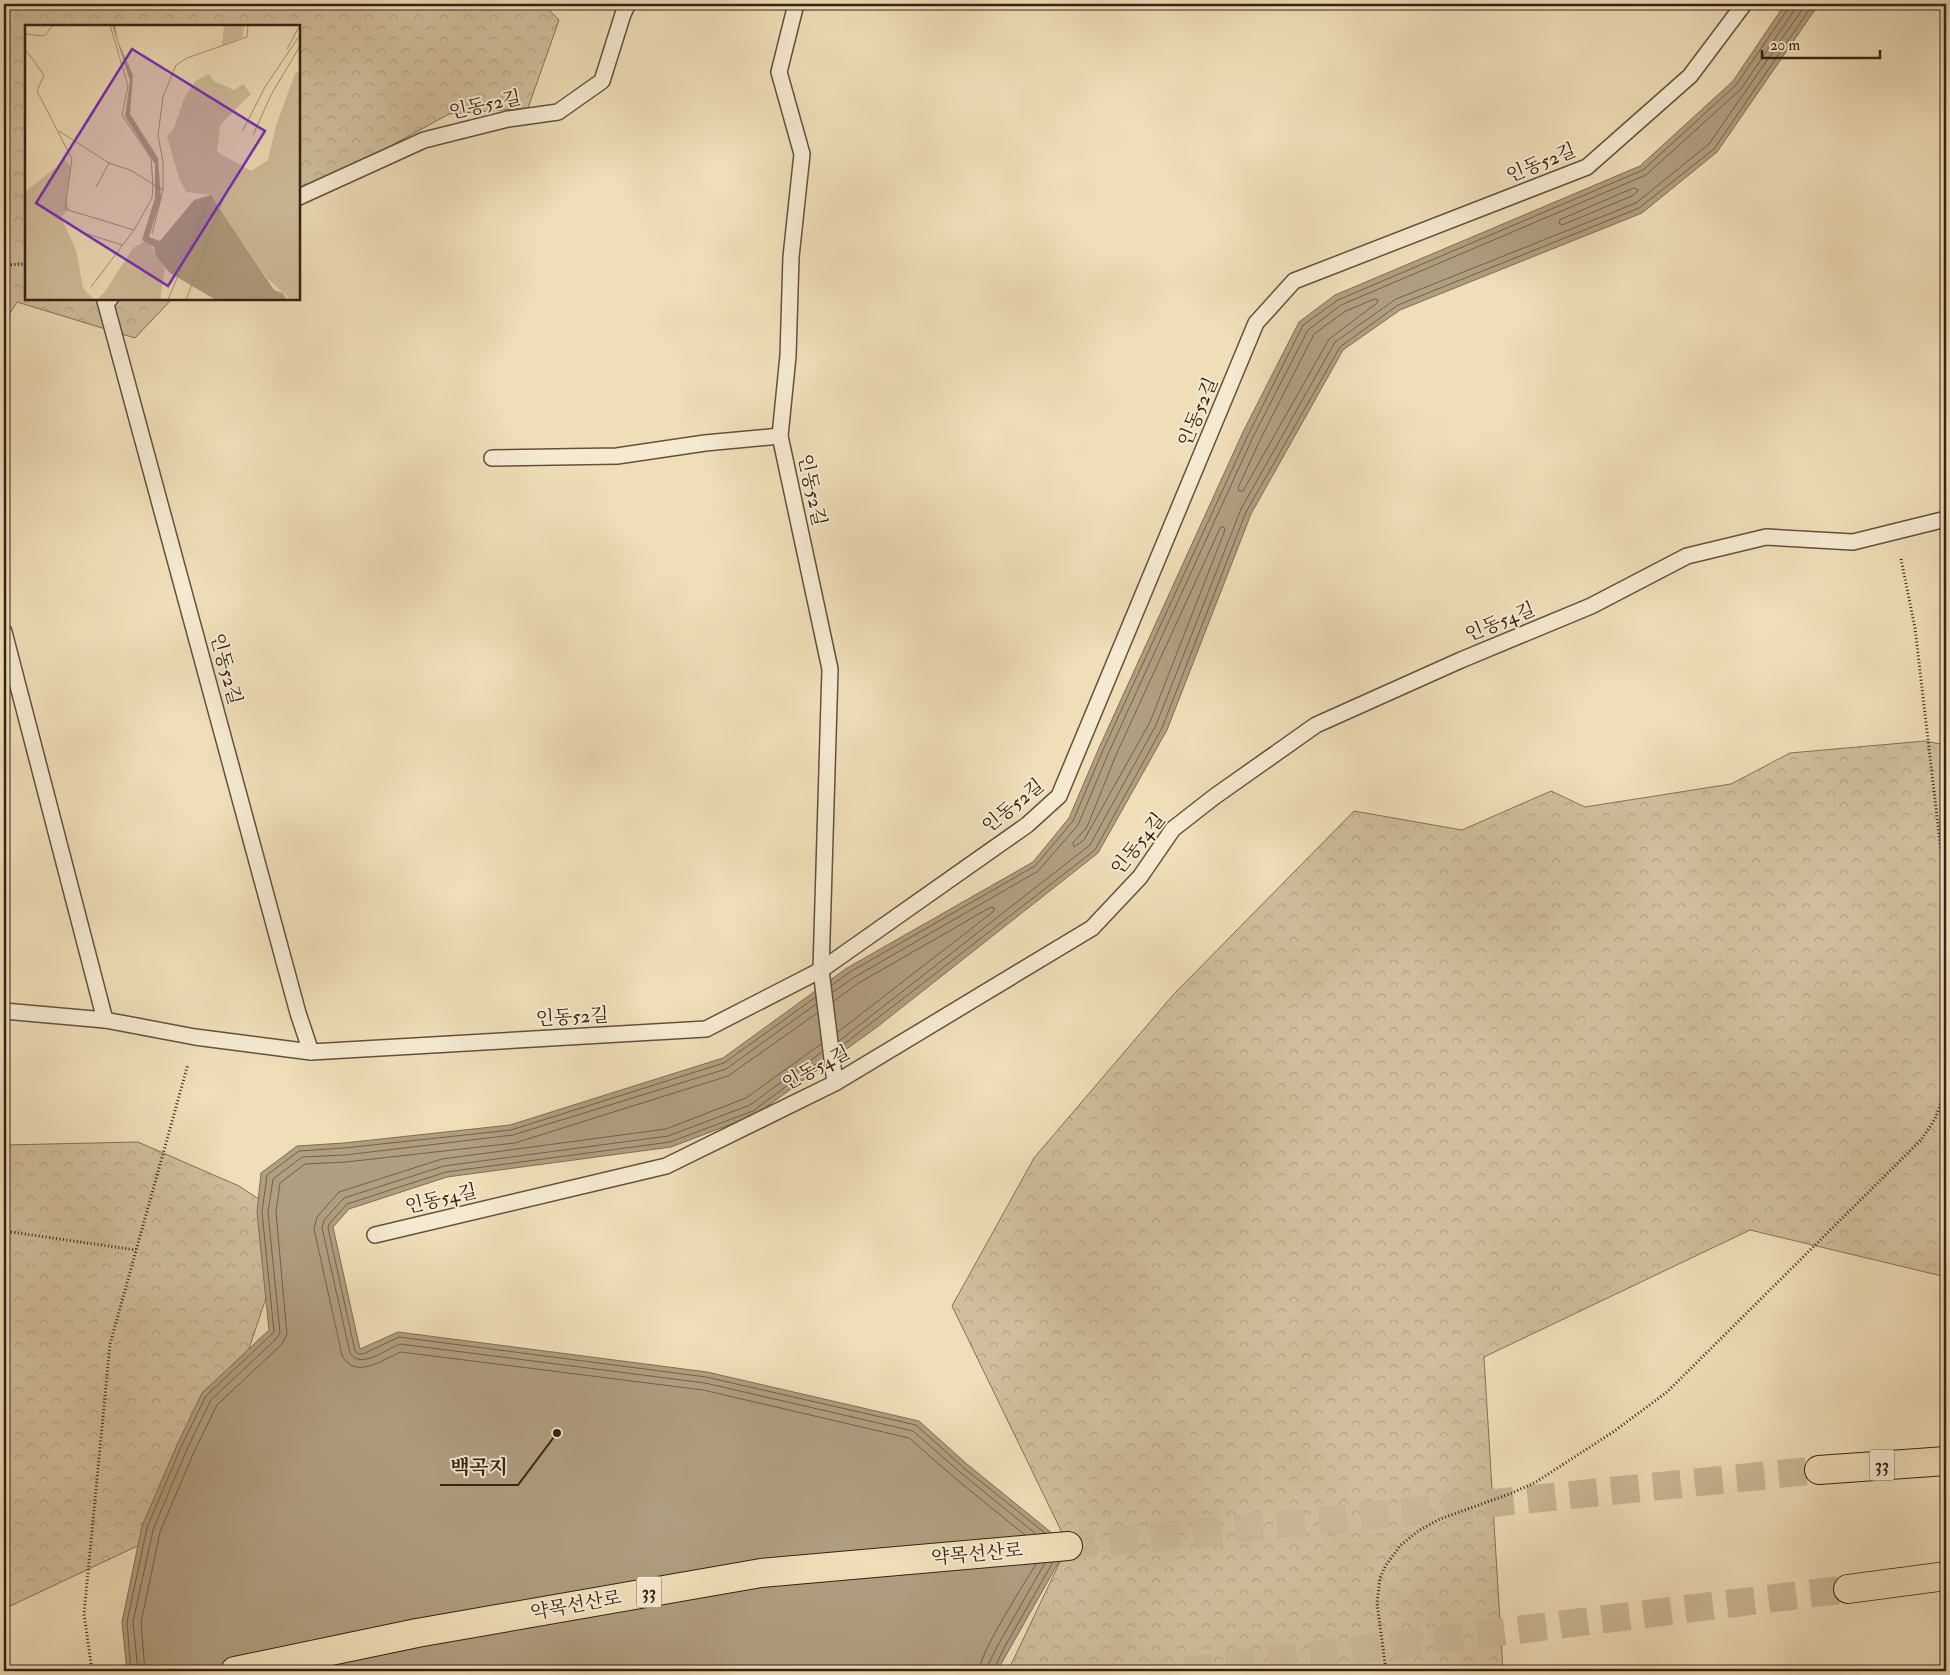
<svg xmlns="http://www.w3.org/2000/svg" width="1950" height="1675" viewBox="0 0 1950 1675" font-family="'IM FELL Double Pica','Noto Serif KR',serif">
<style>
.forest{fill:url(#forest-crowns);stroke:#837058}
.water{fill:#b09e80;stroke:#7f6c54}
.lines{fill:none;stroke-linecap:round;stroke-linejoin:round}
.shore{stroke:#73604a;stroke-width:1}
.trunk-tunnel{stroke:#cab897;stroke-width:28;stroke-dasharray:28 14;stroke-linecap:butt}
.service-casing{stroke:#64513c;stroke-width:18}
.trunk-casing{stroke:#362213;stroke-width:30}
.path{stroke:#362213;stroke-width:3;stroke-dasharray:1 2.5;stroke-linecap:butt}
.service{stroke:#f5ead1;stroke-width:15}
.trunk{stroke:#efdeb8;stroke-width:28}
.labels{text-anchor:middle;dominant-baseline:central;stroke-width:4;stroke-linejoin:round;paint-order:stroke}
.shield{fill:#f5ead1;stroke:#6f5e4c;stroke-width:1}
.shield-label{font-size:18px;font-weight:bold;fill:#362213}
.street-label{font-size:19px;fill:#362213;stroke:#f5ead1}
.inset-road{fill:none;stroke:#a59376;stroke-width:1}
.view{fill:#7b2cbf;fill-opacity:0.15;stroke:#7b2cbf;stroke-width:2.5}
.inset-edge{fill:none;stroke:#362213;stroke-width:2.5}
.leader{fill:none;stroke:#362213;stroke-width:2}
.callout-dot{fill:#362213;stroke:#f5ead1;stroke-width:2}
.callout-label{font-size:20px;text-anchor:middle;font-weight:bold;fill:#362213;stroke:#f5ead1;stroke-width:4;stroke-linejoin:round;paint-order:stroke}
</style>
<defs>
<pattern id="forest-crowns" width="20" height="18" patternUnits="userSpaceOnUse" patternTransform="scale(1.25)"><rect width="20" height="18" fill="#d0be9c"/><path d="M2 6a3 3 0 1 1 6 0M12 15a3 3 0 1 1 6 0" fill="none" stroke="#b3a386"/></pattern>
</defs>
<rect width="100%" height="100%" fill="#efdeb8"/>
<filter id="stains"><feTurbulence type="fractalNoise" baseFrequency=".004" numOctaves="4"/><feColorMatrix values="0 0 0 0 .2 0 0 0 0 .09 0 0 0 0 .02 0 0 0 .5 -.17"/></filter>
<radialGradient id="worn" r=".72"><stop offset=".6" stop-color="#630" stop-opacity="0"/><stop offset="1" stop-color="#630" stop-opacity=".3"/></radialGradient>
<!-- forest -->
<g class="forest">
<path d="M4,4H543L559,20L528,108L449,114L299,196V26H26V299H172L135,338L17,302L4,323Z"/>
<path d="M1925,741L1946,745V1277L1750,1230L1484,1357L1503,1671H1008L1068,1545L952,1306L1034,1158L1173,995L1354,811L1462,830L1551,791L1585,807L1731,784L1790,753Z"/>
<path d="M138,1142L239,1186L292,1221L237,1384L150,1540L4,1609V1145Z"/>
</g>
<!-- water -->
<path class="water" d="M1785,4H1819L1717,152L1642,213L1400,310L1343,350L1251,514L1167,730L1098,853L877,1027L755,1115L671,1147L447,1177L349,1209L333,1227L360,1349L398,1332L707,1372L919,1421L968,1465L1068,1546L997,1671H127L122,1622L142,1526L177,1445L202,1393L269,1330L257,1212L261,1173L297,1146L344,1143L510,1125L723,1058L847,968L1033,862L1069,818L1099,748L1243,432L1299,322L1335,295L1640,166L1733,81Z"/>
<g class="lines">
<!-- shore -->
<g class="shore">
<path d="M1634,188L1637,189L1638,191L1632,196L1562,225L1559,223L1560,220Z"/>
<path d="M1375,299L1378,300L1377,303L1329,339L1243,491H1239L1238,488L1260,440L1314,334L1344,312Z"/>
<path d="M1221,527H1224L1225,530L1150,722L1084,840L1074,847L1073,843L1087,827L1116,755Z"/>
<path d="M832,985L850,972L1035,866L1073,821L1103,750L1248,435L1303,325L1338,300L1643,170L1736,85L1788,9L1789,4"/>
<path d="M833,992L853,978L1038,871L1078,825L1109,752L1253,437L1308,330L1341,305L1646,175L1741,89L1793,12L1795,4"/>
<path d="M834,1001L857,984L991,907L994,908V911L838,1032"/>
<path d="M839,1041L1090,845L1156,725L1241,509L1335,342L1396,299L1636,203L1709,144L1806,4"/>
<path d="M821,1044L746,1098L666,1129L442,1159L339,1192L317,1217L314,1229L342,1355C355,1381 383,1359 401,1352L703,1390L909,1438L956,1479L1025,1535"/>
<path d="M839,1048L1095,850L1162,728L1246,512L1340,347L1398,305L1639,208L1714,149L1813,4"/>
<path d="M822,1052L750,1105L668,1136L444,1166L344,1198L324,1220L322,1228L350,1353C361,1370 386,1349 400,1344L705,1383L913,1431L961,1473L1036,1534"/>
<path d="M823,1059L753,1111L670,1142L446,1172L347,1204L329,1224L328,1228L355,1351L358,1354H363L399,1337L706,1377L916,1425L965,1469L1045,1533"/>
<path d="M131,1671L127,1622L147,1528L181,1447L206,1396L274,1332L262,1212L267,1175L299,1151L344,1148L511,1130L724,1063L816,997"/>
<path d="M138,1671L133,1622L153,1530L187,1449L211,1400L276,1339L280,1333L268,1212L273,1179L302,1157L345,1155L513,1135L726,1069L816,1004"/>
<path d="M145,1671L141,1623L160,1532L194,1452L217,1405L282,1344L287,1335L276,1212L280,1183L305,1164L346,1162L515,1143L728,1076L817,1013"/>
<path d="M979,1671C980,1652 1024,1584 1036,1564"/>
<path d="M987,1671L988,1665L998,1645L1045,1563"/>
<path d="M993,1671L1004,1648L1053,1562"/>
</g>
<!-- trunk-tunnel -->
<g class="trunk-tunnel">
<path d="M1068,1546L1819,1470"/>
<path d="M1185,1671L1848,1589"/>
</g>
<!-- service casing -->
<g class="service-casing">
<g id="service">
<path d="M796,4L779,72L802,154L791,257L788,356L780,436L830,669L821,970L835,1083"/>
<path d="M299,197L424,140L508,119L558,112L602,81L623,14L628,4"/>
<path d="M110,299L105,301L298,1013L311,1052"/>
<path d="M492,458L617,456L705,443L780,436"/>
<path d="M4,632L105,1020"/>
<path d="M4,1011L105,1020L195,1037L311,1052L706,1029L821,970L1027,825L1059,796L1256,323L1294,281L1587,167L1690,76L1744,4"/>
<path d="M375,1235L666,1166L835,1083L1092,928L1140,877L1173,829L1214,797L1316,725L1461,660L1591,606L1687,556L1766,537L1853,542L1946,519"/>
</g>
</g>
<!-- trunk casing -->
<g class="trunk-casing">
<g id="trunk">
<path d="M1819,1470L1946,1461"/>
<path d="M1848,1589L1946,1576"/>
<path d="M235,1671L417,1633L761,1573L1068,1546"/>
</g>
</g>
<!-- path -->
<g class="path">
<path d="M4,265L26,264"/>
<path d="M1901,559L1915,628L1946,894"/>
<path d="M4,1231L136,1250"/>
<path d="M92,1671L84,1614L110,1344L188,1064"/>
<path d="M1386,1671L1377,1603L1380,1578L1386,1565L1400,1546L1418,1531L1440,1519L1512,1493L1536,1482L1613,1432L1667,1392L1921,1140L1935,1119L1946,1088"/>
</g>
<!-- service -->
<use href="#service" class="service"/>
<!-- trunk -->
<use href="#trunk" class="trunk"/>
</g>
<g class="labels">
<!-- shield labels -->
<g class="shield">
<rect x="1869.5" y="1449.5" width="25" height="31" rx="4"/>
<rect x="636.5" y="1576.5" width="25" height="31" rx="4"/>
</g>
<g class="shield-label">
<text x="1882" y="1465">33</text>
<text x="649" y="1592">33</text>
</g>
<!-- street labels -->
<g class="street-label">
<text transform="translate(485 105) rotate(-12)">인동52길</text>
<text transform="translate(1541 163) rotate(-22)">인동52길</text>
<text transform="translate(1198 412) rotate(-67)">인동52길</text>
<text transform="translate(812 490) rotate(78)">인동52길</text>
<text transform="translate(1500 622) rotate(-22)">인동54길</text>
<text transform="translate(226 669) rotate(75)">인동52길</text>
<text transform="translate(1013 806) rotate(-39)">인동52길</text>
<text transform="translate(1138 844) rotate(-51)">인동54길</text>
<text transform="translate(572 1017) rotate(-3)">인동52길</text>
<text transform="translate(816 1068) rotate(-28)">인동54길</text>
<text transform="translate(441 1199) rotate(-13)">인동54길</text>
<text transform="translate(977 1554) rotate(-5)">약목선산로</text>
<text transform="translate(576 1605) rotate(-10)">약목선산로</text>
</g>
</g>
<!-- overview -->
<g transform="translate(25 25)">
<rect width="275" height="275" fill="#efdeb8"/>
<path d="M275,46V275H266L242,253L186,170L161,167L154,153L142,111L149,103L159,74L170,56L184,49L189,56L209,65L218,59L226,69L195,100L192,127L226,146L243,135L250,104L270,48ZM40,135L46,142L41,171L44,184L36,192L51,225L58,263L69,275H0V167ZM122,215L140,242L135,275H71L79,268L108,223Z" fill="#d0be9c"/>
<path d="M199,0H219L218,12L197,21Z" fill="#d0be9c"/>
<path d="M87,0H90L93,16L108,50L105,89L133,133L136,173L124,212L135,216L169,175L186,170L249,265L258,268L262,275H191L145,248L131,231L129,222L117,215L130,173V139L100,91L105,56Z" fill="#b09e80"/>
<path class="inset-road" d="M0,9L19,11L28,0M0,24L19,50L12,66L47,134L40,184L109,205M262,24L275,0M34,106L84,138L105,145L138,165M217,107L240,62L275,10M228,110L246,70L275,21M71,162L84,138M59,208L97,220M127,209L138,165V137L133,110L138,72L151,40L162,33L222,12L223,0M66,262L109,205L127,173L128,161L126,133L97,90L103,61L85,0M143,275L186,170M161,275L198,175"/>
<path class="view" d="M107,24L240,106L143,261L11,178Z"/>
<rect width="275" height="275" class="inset-edge"/>
</g>
<!-- callouts -->
<path class="leader" d="M557 1433L518 1485H440"/>
<circle class="callout-dot" cx="557" cy="1433" r="5"/>
<g class="callout-label">
<text x="479" y="1474">백곡지</text>
</g>
<!-- margin -->
<rect width="1950" height="1675" fill="none" stroke="#efdeb8" stroke-width="20"/>
<rect x="5" y="5" width="1940" height="1665" fill="none" stroke="#362213" stroke-width="2.5"/>
<rect x="10" y="10" width="1930" height="1655" fill="none" stroke="#362213"/>
<!-- scale -->
<path d="M1762 50v8h118v-8" fill="none" stroke="#362213" stroke-width="2.5"/>
<text x="1770" y="50" font-size="15" fill="#362213" stroke="#f5ead1" stroke-width="4" paint-order="stroke">20 m</text>
<rect width="100%" height="100%" filter="url(#stains)"/>
<rect width="100%" height="100%" fill="url(#worn)"/>
</svg>
